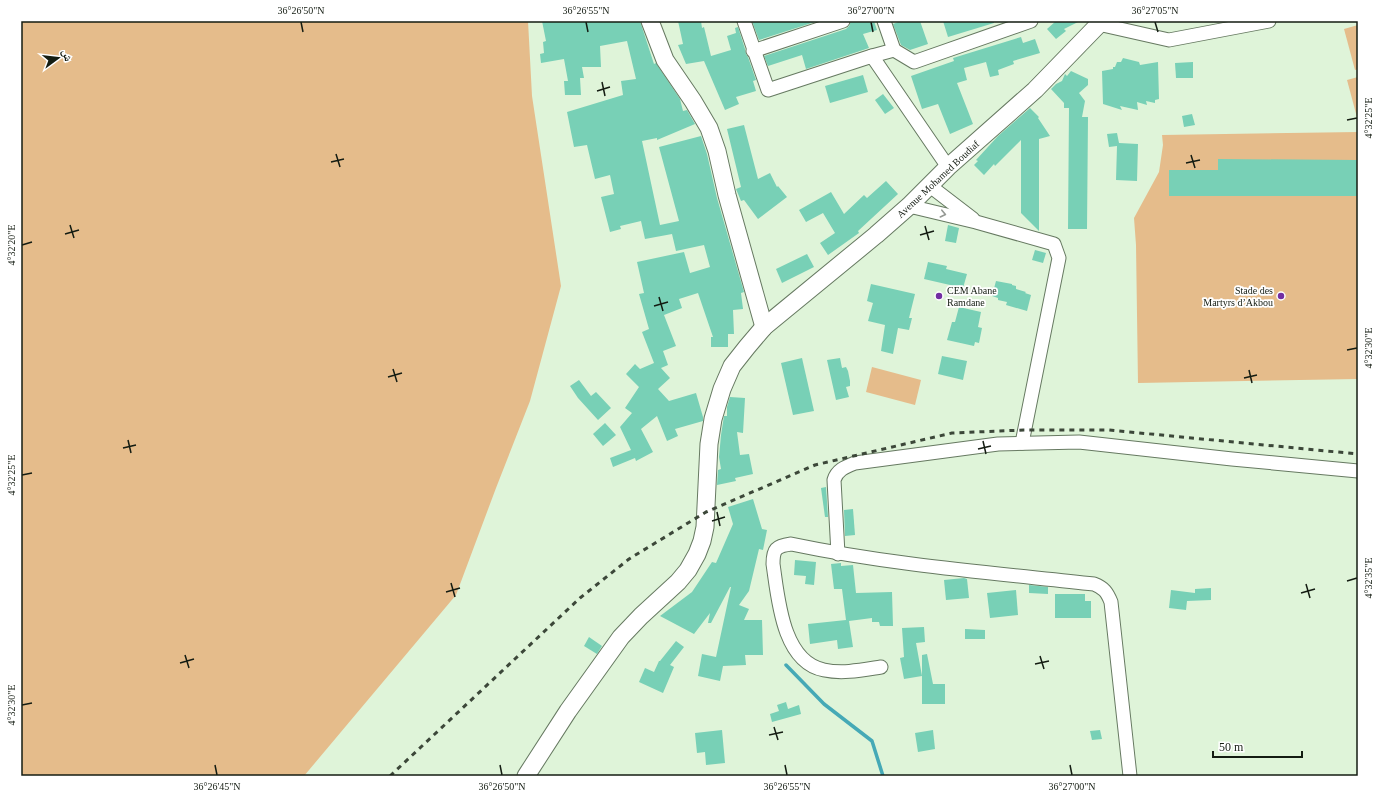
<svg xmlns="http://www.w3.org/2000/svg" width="1379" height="797" viewBox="0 0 1379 797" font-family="'Times New Roman','Noto Naskh Arabic',serif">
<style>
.green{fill:#e5bc8b}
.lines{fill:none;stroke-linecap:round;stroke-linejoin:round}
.stream{stroke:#45a9b6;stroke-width:3.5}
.building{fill:#78d0b6}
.minor-casing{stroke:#667961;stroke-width:15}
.tertiary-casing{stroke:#667961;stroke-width:19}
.minor{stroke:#fff;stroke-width:13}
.tertiary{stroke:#fff;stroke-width:17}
.rail{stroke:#3c4739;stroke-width:3;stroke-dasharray:5 5;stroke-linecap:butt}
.oneway{stroke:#959994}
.ticks{fill:none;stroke:#141c12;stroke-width:1.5}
.poi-dot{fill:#722ea2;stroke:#fff;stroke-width:1.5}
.labels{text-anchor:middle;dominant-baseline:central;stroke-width:3.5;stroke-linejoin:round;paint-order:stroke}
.street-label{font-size:10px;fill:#141c12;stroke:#fff}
.poi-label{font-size:10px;fill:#141c12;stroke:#fff;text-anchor:start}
.neatline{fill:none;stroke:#141c12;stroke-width:1.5}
.ticks-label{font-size:10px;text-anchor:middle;fill:#141c12}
</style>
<rect width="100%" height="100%" fill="#dff4d9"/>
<!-- green -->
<g class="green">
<path d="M21,21H528L532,96L561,286L530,401L496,488L456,595L304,776H21Z"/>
<path d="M1358,25V69L1355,70L1344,29Z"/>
<path d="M1358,77V121L1347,80Z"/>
<path d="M1358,132V379L1138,383L1136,245L1134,218L1159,172L1163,145L1162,135Z"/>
<path d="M872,367L921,380L915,405L866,392Z"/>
</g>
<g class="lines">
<!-- stream -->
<path class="stream" d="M786,665L824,704L872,741L883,776"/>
</g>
<!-- building -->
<g class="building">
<path d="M542,21H640L654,64L656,63L680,99L683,111L687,110L695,124L657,140V138L642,141L660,225L679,221L659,147L701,136L707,154L717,198L744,292L741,293L743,309L733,310L734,334H728V347H711V337H713L698,293L679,299L682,308L664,315L676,346L663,351L668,365L661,368L670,378L658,389L669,401L696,393L703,417V421L675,429L678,436L667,441L657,416L641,429L653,452L636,461L635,458L613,467L610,458L631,450L620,427L632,413L625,408L639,387L626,374L635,364L640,369L654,363L642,332L649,329L639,294L644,293L637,262L684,252L690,273L710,267L704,245L676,251L672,234L645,239L641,221L620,226L621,229L610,232L601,197L614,194L610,175L595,179L587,145L574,147L567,112L623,95L621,81L636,79L627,41L600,46L601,67H582L584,78H580L581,95H565L564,81H568L564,59L541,63L540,54L544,53L543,42L546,41Z"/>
<path d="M678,21H701L702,28L704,27L711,56L731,50L727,36L736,33L735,28L738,27L745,49L746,54L748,57L756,80L753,81L756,91L736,97L739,104L725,110L704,61L686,64L678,45L683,44Z"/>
<path d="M752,21H818L759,40Z"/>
<path d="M851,21H874L877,30L863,34L869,48L806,69L802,55L768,66L764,56L846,29L849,26Z"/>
<path d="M901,21H920L928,44L910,50L901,45L893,24Z"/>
<path d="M943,21H994V23L948,37Z"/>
<path d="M1056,21H1080L1064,29L1066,31L1056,39L1047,29Z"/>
<path d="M1021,37L1023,43L1035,39L1040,53L1013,61L1014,64L998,70L999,75L990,77L986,62L964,68L967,80L957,83L973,124L950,134L938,104L922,109L911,76L954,61L953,58Z"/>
<path d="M1123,58L1139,62L1140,65L1158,62L1159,99L1155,100V103L1146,101L1147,105L1137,102L1138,110L1120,106L1122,110L1103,104L1102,71L1113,69V67H1115L1117,62H1121Z"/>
<path d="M1193,62V78H1176L1175,63Z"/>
<path d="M1071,71L1088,79V85L1079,93L1085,101L1082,117H1088L1087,229H1068L1069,108H1064V103L1051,89L1056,84L1062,81L1065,74L1067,76Z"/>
<path d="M863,75L868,92L830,103L825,86Z"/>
<path d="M883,94L894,108L885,114L875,100Z"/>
<path d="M1030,108L1039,117L1038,118L1050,136L1039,139V231L1021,213V140L995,166L994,164L984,175L974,165L978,161L976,160L998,136Z"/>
<path d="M1192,114L1195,125L1184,127L1182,116Z"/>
<path d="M744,125L758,179L770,173L777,187L778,186L787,197L758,219L744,200L741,201L736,189L741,187L727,129Z"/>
<path d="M1117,133L1119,143L1138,144L1137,181L1116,180L1117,146L1109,147L1107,134Z"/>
<path d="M1218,159L1358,160V196H1169V170H1218Z"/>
<path d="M886,181L898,194L858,231L859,233L828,255L820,243L835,233L823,213L806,222L799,210L831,192L844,214L864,195L867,198Z"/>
<path d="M948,225L959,228L956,243L945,241Z"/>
<path d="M1035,250L1046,253L1043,263L1032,260Z"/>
<path d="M807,254L814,267L782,283L776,269Z"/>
<path d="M928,262L947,266L946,269L967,274L963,288L924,279Z"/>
<path d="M996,281L1012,284V285L1016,286V289L1026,292L1025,293L1031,295L1027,311L1006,305L1007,302L998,300V298L992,296Z"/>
<path d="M871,284L915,294L909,318H912L909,330L898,328L893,354L881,351L885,325L868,321L873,303L867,301Z"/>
<path d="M959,307L981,312L978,327L982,328L979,343L975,342L974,346L947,340L952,322H955Z"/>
<path d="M942,356L967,361L963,380L938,374Z"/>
<path d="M802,358L814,411L793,415L781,363Z"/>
<path d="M840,358L842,368L846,367L848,371L850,381V386L846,387L849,397L836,400L827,360Z"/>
<path d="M579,380L591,396L596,392L611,408L598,420L578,398L570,386Z"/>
<path d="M730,397L745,398L743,433L737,432L740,455L749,454L753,474L735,478L736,481L717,485L718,470L721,469L719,457L721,435L724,416H727V407Z"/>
<path d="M605,423L616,435L603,446L593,434Z"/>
<path d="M826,487L828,517H825L821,488Z"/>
<path d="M753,499L762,529L767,530L763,550L759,549L749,591L739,605L749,609L744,620H762L763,655H745L746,665L723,666L720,681L698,676L702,654L716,657L731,587H730L711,623H708L710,613L694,634L660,616L692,592L712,562L716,563L733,524L728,507Z"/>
<path d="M853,509L855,535L845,536L844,510Z"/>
<path d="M795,560L816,562L814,585L805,584L806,576L794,575Z"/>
<path d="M841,563V566L853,565L856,593L892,592L893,626H880L879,622H872V618L849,621L853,647L838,649L837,640L810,644L808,624L846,620L842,589H834L831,564Z"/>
<path d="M964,578L967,579L969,598L946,600L944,580Z"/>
<path d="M1029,585L1048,587V594L1029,593Z"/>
<path d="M1211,588V600L1187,601L1186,610L1169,608L1171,590L1195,593V589Z"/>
<path d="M1016,590L1018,615L990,618L987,593Z"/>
<path d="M1055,594H1085V601H1091V618H1055Z"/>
<path d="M924,627L925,642L916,643L922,676L904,679L900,658L904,657L902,628Z"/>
<path d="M965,629L985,630V639H965Z"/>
<path d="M589,637L602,646L597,654L584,646Z"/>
<path d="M676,641L684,647L670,665L674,667L663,693L639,682L645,668L654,672L659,661H660Z"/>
<path d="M927,654L933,684H945V704H922V655Z"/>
<path d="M786,702L788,709L799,705L801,714L772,722L770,714L779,711L777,705Z"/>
<path d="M722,730L725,763L706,765L705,752L697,753L695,733Z"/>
<path d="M933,730L935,749L918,752L915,733Z"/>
<path d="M1100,730L1102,739L1092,740L1090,731Z"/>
</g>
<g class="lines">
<!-- minor casing -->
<g class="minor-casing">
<g id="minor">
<path d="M744,21L768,90L872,56L948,167"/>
<path d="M884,21L894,50"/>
<path d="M1097,21L1098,24L1169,40L1269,21"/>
<path d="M753,51L843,21"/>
<path d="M872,56L894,50L914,62L1031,21"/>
<path d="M930,186L973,219"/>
<path d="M909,206L976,222L1054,244L1059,258L1022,443"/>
<path d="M838,554L834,480C837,470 845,467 855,463L998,444L1079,442L1232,459L1358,471"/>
<path d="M881,667C862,670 843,674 824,670C782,662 778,597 773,564C773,549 776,546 791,544C891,565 993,573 1094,584C1104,588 1107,592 1111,602L1130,776"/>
</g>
</g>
<!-- tertiary casing -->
<g class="tertiary-casing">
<g id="tertiary">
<path d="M650,21L665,60L693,101L709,128L717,151L727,195L764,327"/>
<path d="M526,776L568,711L621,637L641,616L678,582L688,570L697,554L702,541L705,527L709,444L713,419L722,389L732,366L747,347L764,327L876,235L909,206L948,167L1035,90L1102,21"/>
</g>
</g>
<!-- minor -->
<use href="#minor" class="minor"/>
<!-- tertiary -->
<use href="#tertiary" class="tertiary"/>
<!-- rail -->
<path class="rail" d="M390,776L580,598L629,559L706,512L815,465L952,433L1024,430H1109L1358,454"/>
</g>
<!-- one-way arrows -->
<defs><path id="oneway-chevron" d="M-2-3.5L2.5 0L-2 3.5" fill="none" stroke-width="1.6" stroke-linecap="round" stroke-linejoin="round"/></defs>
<use class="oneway" href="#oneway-chevron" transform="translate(943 214) rotate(13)"/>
<!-- ticks -->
<path class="ticks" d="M301,22L303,32M586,22L588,32M871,22L873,32M1155,22L1158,32M602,82L605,96M597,91L610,87M1347,120L1357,118M336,154L340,167M1191,155L1195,168M331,162L344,159M1186,163L1200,160M70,225L74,238M925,226L929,240M65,234L79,230M920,235L934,231M22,245L32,242M659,297L663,311M654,306L668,302M1347,350L1357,348M393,369L397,382M1249,370L1252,383M388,377L402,373M1244,378L1257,375M128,440L131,453M983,441L986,454M123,448L136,445M978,449L991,446M22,475L32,473M717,512L720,526M712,521L725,517M1347,581L1357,578M451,583L455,597M1306,584L1310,598M446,592L460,588M1301,593L1315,589M185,655L189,668M1040,656L1044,669M180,663L194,659M1035,664L1049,661M22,705L32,703M774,727L778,740M769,735L783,732M215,765L217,775M500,765L502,775M785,765L787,775M1070,765L1072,775"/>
<!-- markers -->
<g class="poi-dot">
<circle cx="939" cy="296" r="4"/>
<circle cx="1281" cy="296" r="4"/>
</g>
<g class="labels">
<!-- street labels -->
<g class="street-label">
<text transform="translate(938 179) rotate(-43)">Avenue Mohamed Boudiaf</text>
</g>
<!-- poi labels -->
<g class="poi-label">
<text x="947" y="290">CEM Abane<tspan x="947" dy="12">Ramdane</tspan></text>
<text x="1273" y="290" text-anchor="end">Stade des<tspan x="1273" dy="12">Martyrs d’Akbou</tspan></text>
</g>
</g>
<!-- border -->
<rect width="1379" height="797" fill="none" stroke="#ffffff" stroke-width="44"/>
<!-- north arrow -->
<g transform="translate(58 58) rotate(75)" stroke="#ffffff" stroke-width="3" paint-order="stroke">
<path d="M0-3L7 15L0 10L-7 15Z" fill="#141c12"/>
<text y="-6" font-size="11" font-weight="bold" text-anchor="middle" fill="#141c12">ش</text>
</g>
<!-- scale -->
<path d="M1213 751v6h89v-6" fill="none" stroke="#141c12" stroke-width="2"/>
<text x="1219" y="751" font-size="12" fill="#141c12" stroke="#ffffff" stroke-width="3" paint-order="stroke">50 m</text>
<rect x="22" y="22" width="1335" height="753" class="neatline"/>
<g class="ticks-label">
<text x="301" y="14">36°26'50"N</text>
<text x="586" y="14">36°26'55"N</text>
<text x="871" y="14">36°27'00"N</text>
<text x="1155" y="14">36°27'05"N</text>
<text transform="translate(1368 118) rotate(-90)" y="4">4°32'25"E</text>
<text transform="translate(11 245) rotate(-90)" y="4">4°32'20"E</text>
<text transform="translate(1368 348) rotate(-90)" y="4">4°32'30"E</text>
<text transform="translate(11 475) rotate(-90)" y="4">4°32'25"E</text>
<text transform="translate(1368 578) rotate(-90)" y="4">4°32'35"E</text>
<text transform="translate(11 705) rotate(-90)" y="4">4°32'30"E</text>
<text x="217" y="790">36°26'45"N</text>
<text x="502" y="790">36°26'50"N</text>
<text x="787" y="790">36°26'55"N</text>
<text x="1072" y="790">36°27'00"N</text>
</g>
</svg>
